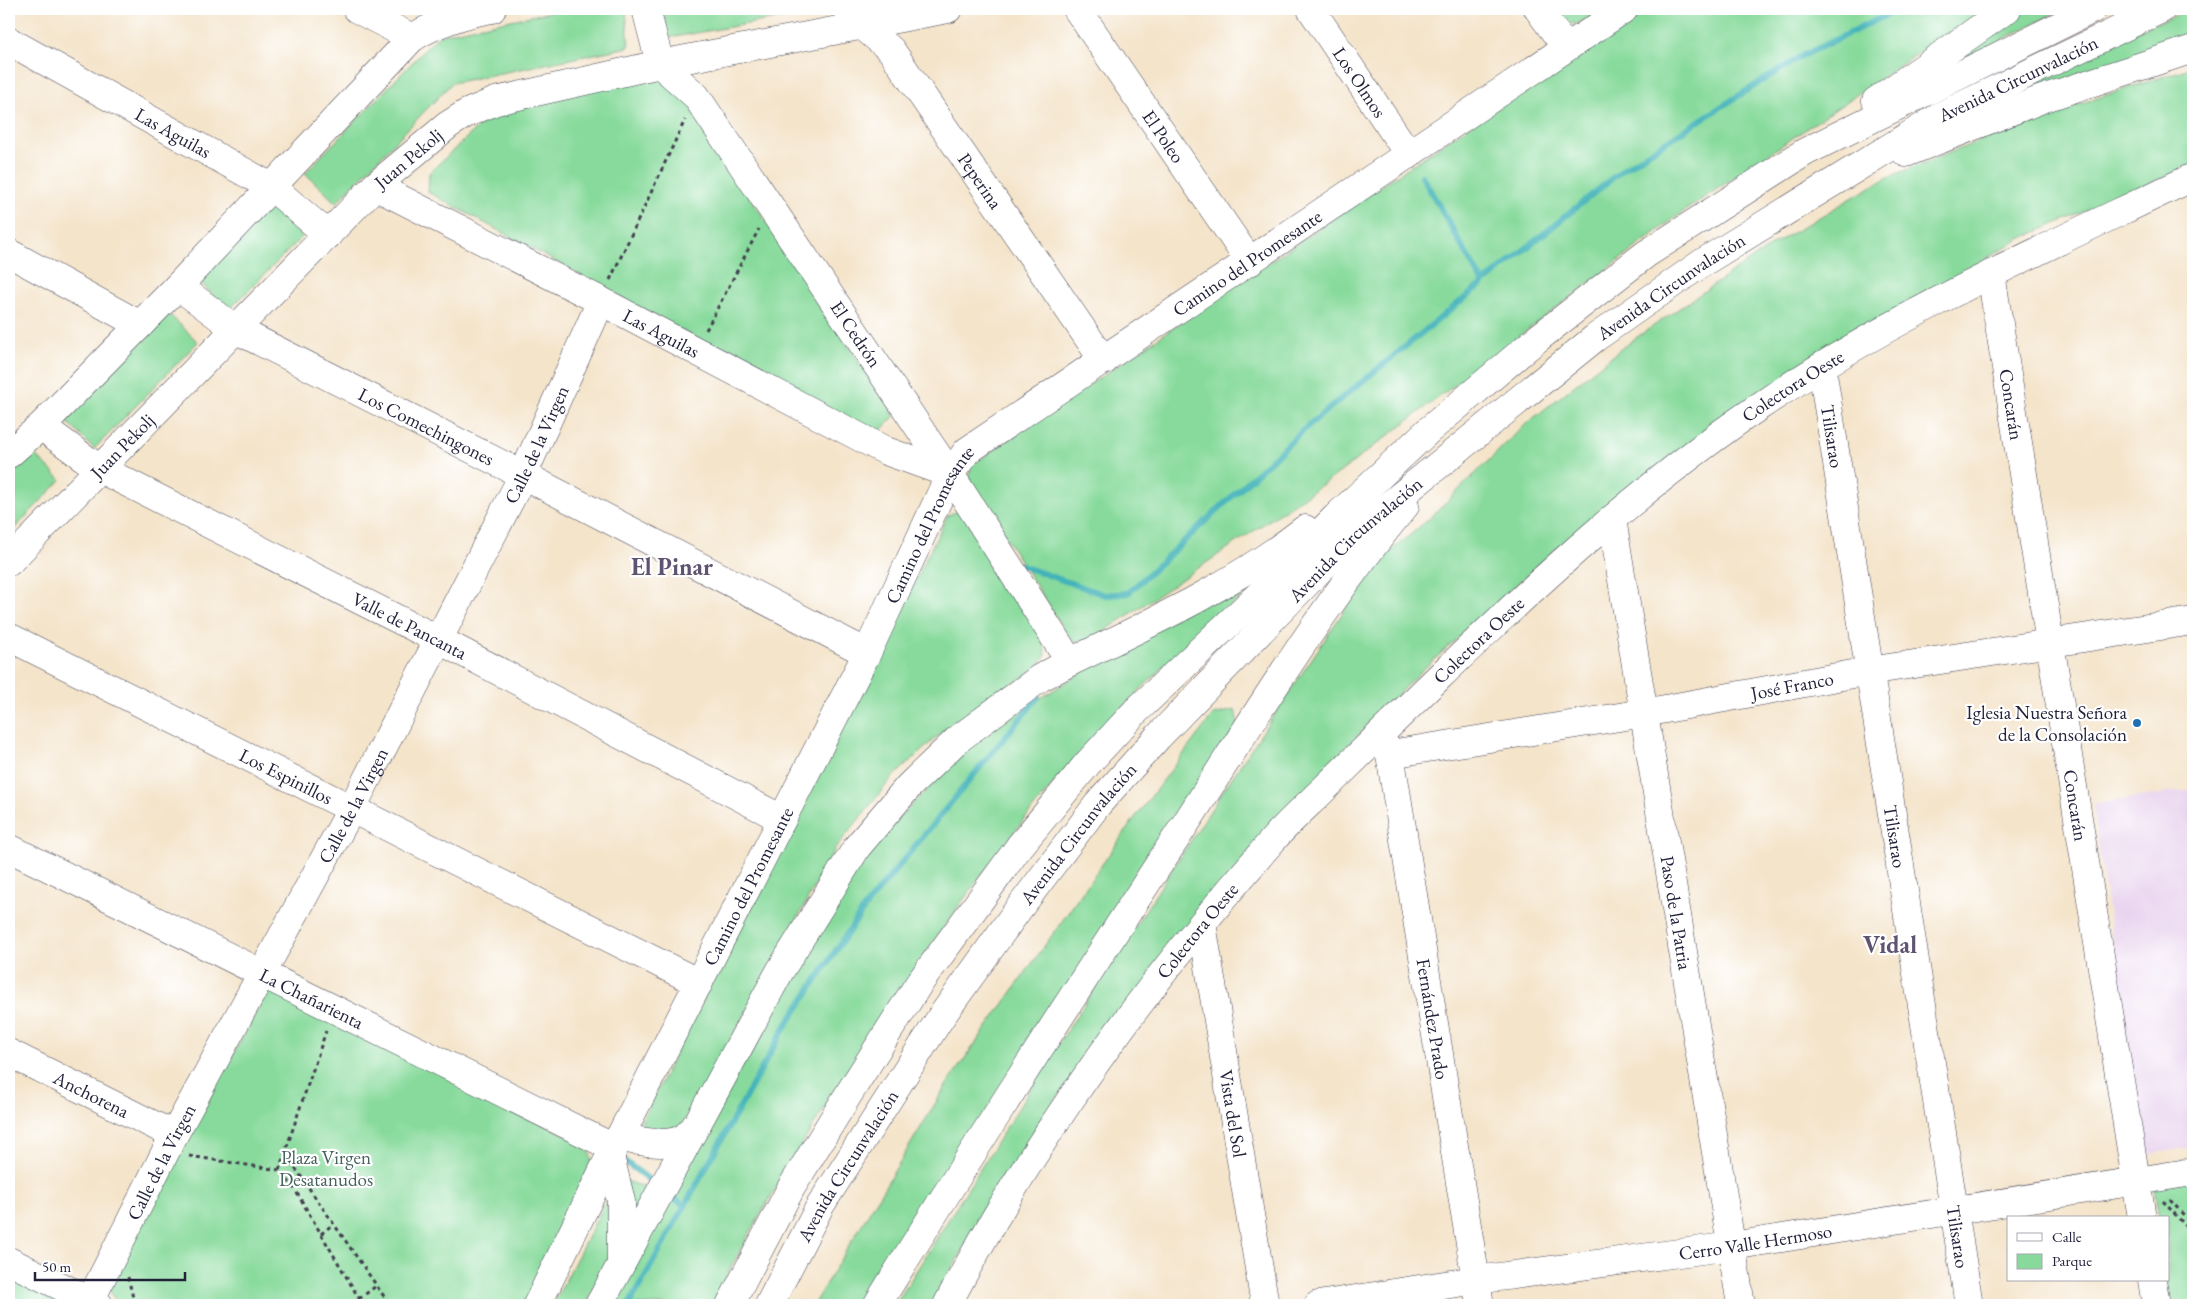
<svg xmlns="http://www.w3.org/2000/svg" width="2202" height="1314" viewBox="0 0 2202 1314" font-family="'EB Garamond',serif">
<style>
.built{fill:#e8d2ee}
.green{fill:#87da9b;stroke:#547e6b}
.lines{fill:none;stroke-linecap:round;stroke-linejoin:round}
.stream{stroke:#42b3b9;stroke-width:6}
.minor-casing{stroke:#423f50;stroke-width:29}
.highway-casing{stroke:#423f50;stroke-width:29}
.path{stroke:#423f50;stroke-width:3;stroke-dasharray:4 4;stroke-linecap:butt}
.minor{stroke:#fff;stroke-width:28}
.highway{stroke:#fff;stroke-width:28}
.poi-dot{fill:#1f6fb2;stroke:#fff;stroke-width:2}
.labels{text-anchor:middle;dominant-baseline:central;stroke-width:4.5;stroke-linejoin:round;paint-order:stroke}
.street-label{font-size:19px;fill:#22223b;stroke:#fff}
.poi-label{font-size:19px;fill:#22223b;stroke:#fff;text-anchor:end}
.park-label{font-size:19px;fill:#45625d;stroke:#fff}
.district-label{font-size:24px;font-weight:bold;fill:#5f5372;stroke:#fff}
</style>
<rect width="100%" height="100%" fill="#fff"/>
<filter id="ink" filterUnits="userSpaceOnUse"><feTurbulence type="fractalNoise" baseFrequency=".02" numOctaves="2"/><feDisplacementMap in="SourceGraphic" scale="10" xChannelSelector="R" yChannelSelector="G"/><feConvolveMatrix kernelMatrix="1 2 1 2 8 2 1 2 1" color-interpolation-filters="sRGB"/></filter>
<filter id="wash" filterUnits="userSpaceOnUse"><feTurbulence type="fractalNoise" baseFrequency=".0096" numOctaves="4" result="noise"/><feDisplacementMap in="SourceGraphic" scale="20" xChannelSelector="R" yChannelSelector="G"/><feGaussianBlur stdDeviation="1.12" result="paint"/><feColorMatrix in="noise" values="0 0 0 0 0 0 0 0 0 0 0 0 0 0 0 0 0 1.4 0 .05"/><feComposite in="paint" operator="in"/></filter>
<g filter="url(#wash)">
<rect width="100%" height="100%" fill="#f4e4ca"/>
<!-- built -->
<path class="built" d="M2193,789V1147L2143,1155L2093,804Z"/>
<!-- green -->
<g class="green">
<path d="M380,9H437L399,13Z"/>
<path d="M564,9H626L629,47L452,83L336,203L305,173L439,35Z"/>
<path d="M663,9H825L826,10L668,38Z"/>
<path d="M1551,9H1602C1581,23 1568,34 1551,9Z"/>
<path d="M1641,9H1984L1680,214L1335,476L1093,639L1075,642L1068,636L971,483L969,475L972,465Z"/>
<path d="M2018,9H2063L1969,56L1959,51Z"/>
<path d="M2193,9V39L2002,104L1998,96L2095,47Z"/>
<path d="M2193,67V165L2020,239L1909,303L1728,414L1558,547L1415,677L1277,818L1046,1112L930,1305H895L1063,1037L1225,788L1352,599L1390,552L1430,518L1526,424L1627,344L1772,245L1886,178L2045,115Z"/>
<path d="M645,76L664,78L675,84L895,416L875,436L428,192L429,173L495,111Z"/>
<path d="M272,205L303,236L228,311L198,280Z"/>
<path d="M167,312L198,342L94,449L64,419Z"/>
<path d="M30,450L61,480L9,534V473Z"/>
<path d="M961,510L1043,639L1046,655L1036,669L953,722L892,778L835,849L683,1128L644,1132L640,1124L948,515Z"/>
<path d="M1294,550C1239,600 1182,647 1130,700C1026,805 940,928 860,1052C807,1134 756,1218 711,1305H613L791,972L861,856L978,738L1090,667Z"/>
<path d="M1235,710L1238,724L863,1305H813L949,1081L1137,815L1213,715Z"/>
<path d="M268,990L587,1145L592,1161V1178L528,1305H123C112,1300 110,1294 110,1282Z"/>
<path d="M621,1179L651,1189L626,1235Z"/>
<path d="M2193,1181V1305H2172L2168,1280V1218H2159L2154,1187Z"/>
<path d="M607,1199L616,1249L586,1305H553Z"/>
<path d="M9,1273L78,1305H9Z"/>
</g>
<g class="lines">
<!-- stream -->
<g class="stream">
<path d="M1422,176L1483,283"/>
<path d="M1019,565L1105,595L1128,593L1310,424L1626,167L1800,57L1899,9"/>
<path d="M623,1160L652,1182"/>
<path d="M672,1197L685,1206"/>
<path d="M629,1305L785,1027L865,907L1038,697"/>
</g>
</g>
</g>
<g filter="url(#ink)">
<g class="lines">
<!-- minor casing -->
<g class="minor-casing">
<g id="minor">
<path d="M357,9L412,38"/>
<path id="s1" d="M848,9L863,26L891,50L1104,361"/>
<path id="s2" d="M1077,9L1250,262"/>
<path id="s3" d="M1311,9L1409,155"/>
<path d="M1538,9L1565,46"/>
<path id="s4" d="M9,41L273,188L328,235"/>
<path id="s5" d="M375,186L601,301L886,451L950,474"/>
<path d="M9,253L140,325"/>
<path id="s6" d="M1991,274L2142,1218"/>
<path id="s7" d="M178,286L237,330L523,475L867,653"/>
<path id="s8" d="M1822,368L1969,1305"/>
<path id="s9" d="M41,426L98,468L439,640L782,819"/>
<path d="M9,454L41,426L178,286L412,38C438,22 462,14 492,9"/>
<path id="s10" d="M1612,519L1741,1305"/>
<path id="s11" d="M9,562L375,186L448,125L467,113L496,101L660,64L948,9"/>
<path id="s12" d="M9,637L699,983"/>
<path id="s13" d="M1381,739L1390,754L1480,1305"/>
<path id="s14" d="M1390,754L1644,713L1869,671L2193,621"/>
<path id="s15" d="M9,848L614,1148"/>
<path id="s16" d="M1202,924L1265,1305"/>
<path id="s17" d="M9,1053L174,1135"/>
<path d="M619,1138C638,1140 670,1149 686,1136C690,1133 693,1128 697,1124"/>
<path d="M610,1156L621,1201V1260"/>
<path d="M9,1261L99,1305"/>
<path d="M2152,1280L2156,1305"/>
<path id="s18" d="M90,1301L174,1135L352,808L523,475L601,301"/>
<path id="s19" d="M537,1305L610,1156L867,653L950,474L967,451L1624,9"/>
<path d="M599,1305L780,971L857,847L909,786L957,740L1040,678L1070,662L950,474L696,96L660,64L646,9"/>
<path id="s20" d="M947,1305C1034,1138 1148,982 1272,841C1289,821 1309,804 1327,786C1364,750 1401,714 1438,678C1539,581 1643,485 1760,406C1895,314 2046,248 2193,177"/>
<path id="s21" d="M1318,1305L1476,1280L1732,1246L2193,1172"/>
</g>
</g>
<!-- highway casing -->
<g class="highway-casing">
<g id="highway">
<path d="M1876,101L2007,9"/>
<path d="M1906,153L2042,99L2193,49"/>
<path d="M1070,662C1151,623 1234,585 1305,529"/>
<path d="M730,1305L791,1188L853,1087L918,985L1019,847L1088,763L1136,711L1262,592L1336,517L1429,430L1537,339L1646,254L1805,152L2093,9"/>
<path id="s22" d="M769,1305L820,1206L941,1017L1017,911L1098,804L1158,737L1356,532L1595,338L1702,263L1944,114L2162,9"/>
<path d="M877,1305C977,1143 1081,983 1186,823C1255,717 1324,603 1405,506"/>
</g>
</g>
<!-- path -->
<g class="path">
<path d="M610,280L685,120"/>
<path d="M706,330L759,229"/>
<path d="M286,1155L390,1305"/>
<path d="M189,1156L279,1170L294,1188L363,1305"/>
<path d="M279,1170L326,1031"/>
<path d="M2170,1200L2193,1225"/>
<path d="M2163,1201L2193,1234"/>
<path d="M321,1234L333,1224"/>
<path d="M128,1277L134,1302L142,1305"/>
<path d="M359,1299L376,1286"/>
<path d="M9,1300L22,1305"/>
</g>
<!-- minor -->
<use href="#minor" class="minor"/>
<!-- highway -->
<use href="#highway" class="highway"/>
</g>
</g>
<!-- markers -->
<circle class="poi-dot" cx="2137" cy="723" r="5"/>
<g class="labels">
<!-- street labels -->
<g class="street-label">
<text stroke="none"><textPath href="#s22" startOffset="1780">Avenida Circunvalación</textPath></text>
<text stroke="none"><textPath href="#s3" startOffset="88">Los Olmos</textPath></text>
<text stroke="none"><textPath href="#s4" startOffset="188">Las Aguilas</textPath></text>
<text stroke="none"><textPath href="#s2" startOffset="154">El Poleo</textPath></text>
<text stroke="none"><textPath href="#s11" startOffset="568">Juan Pekolj</textPath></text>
<text stroke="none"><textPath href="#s1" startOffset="218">Peperina</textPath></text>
<text stroke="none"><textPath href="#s19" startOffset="1294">Camino del Promesante</textPath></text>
<text stroke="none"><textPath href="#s22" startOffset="1375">Avenida Circunvalación</textPath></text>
<text stroke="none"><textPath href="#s5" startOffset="322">Las Aguilas</textPath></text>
<text transform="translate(856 334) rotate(56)">El Cedrón</text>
<text stroke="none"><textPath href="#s20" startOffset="1261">Colectora Oeste</textPath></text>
<text stroke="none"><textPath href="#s6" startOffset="132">Concarán</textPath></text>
<text stroke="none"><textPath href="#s7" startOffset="286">Los Comechingones</textPath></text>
<text stroke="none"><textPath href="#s8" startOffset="69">Tilisarao</textPath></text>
<text stroke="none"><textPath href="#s18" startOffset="966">Calle de la Virgen</textPath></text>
<text stroke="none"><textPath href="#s11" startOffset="162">Juan Pekolj</textPath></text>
<text stroke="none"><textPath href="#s19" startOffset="874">Camino del Promesante</textPath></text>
<text stroke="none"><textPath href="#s22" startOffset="970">Avenida Circunvalación</textPath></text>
<text stroke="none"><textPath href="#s9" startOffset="420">Valle de Pancanta</textPath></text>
<text stroke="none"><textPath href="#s20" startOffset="856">Colectora Oeste</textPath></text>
<text stroke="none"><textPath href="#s14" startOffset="408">José Franco</textPath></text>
<text stroke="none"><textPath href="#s12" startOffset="310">Los Espinillos</textPath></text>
<text stroke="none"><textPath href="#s18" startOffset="561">Calle de la Virgen</textPath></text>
<text stroke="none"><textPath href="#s6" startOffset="538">Concarán</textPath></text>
<text stroke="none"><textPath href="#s22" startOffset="565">Avenida Circunvalación</textPath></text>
<text stroke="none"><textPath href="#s8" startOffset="474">Tilisarao</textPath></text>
<text stroke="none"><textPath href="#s19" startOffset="469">Camino del Promesante</textPath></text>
<text stroke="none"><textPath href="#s10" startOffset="399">Paso de la Patria</textPath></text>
<text stroke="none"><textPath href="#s20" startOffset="451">Colectora Oeste</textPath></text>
<text stroke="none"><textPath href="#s15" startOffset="338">La Chañarienta</textPath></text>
<text stroke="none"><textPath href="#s13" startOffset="286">Fernández Prado</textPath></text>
<text stroke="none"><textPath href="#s17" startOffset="92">Anchorena</textPath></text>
<text stroke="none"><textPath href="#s16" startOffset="192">Vista del Sol</textPath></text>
<text stroke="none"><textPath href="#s18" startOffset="156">Calle de la Virgen</textPath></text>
<text stroke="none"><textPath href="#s22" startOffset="160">Avenida Circunvalación</textPath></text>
<text stroke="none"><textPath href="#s8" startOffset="879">Tilisarao</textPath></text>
<text stroke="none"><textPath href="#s21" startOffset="442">Cerro Valle Hermoso</textPath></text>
</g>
<!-- poi labels -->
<g class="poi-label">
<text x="2127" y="712">Iglesia Nuestra Señora<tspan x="2127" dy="22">de la Consolación</tspan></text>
</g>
<!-- park labels -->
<g class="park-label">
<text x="326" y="1157">Plaza Virgen<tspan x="326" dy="22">Desatanudos</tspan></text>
</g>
<!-- district labels -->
<g class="district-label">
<text x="672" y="566">El Pinar</text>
<text x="1890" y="944">Vidal</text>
</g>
</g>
<!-- margin -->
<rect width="2202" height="1314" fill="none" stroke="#fff" stroke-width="30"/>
<!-- legend -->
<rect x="2007" y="1216" width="162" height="65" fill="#ffffff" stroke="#a7a7b1"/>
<rect x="2017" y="1233" width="25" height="8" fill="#ffffff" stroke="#a7a7b1"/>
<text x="2052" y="1242" font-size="15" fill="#22223b">Calle</text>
<rect x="2017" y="1254" width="25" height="15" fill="#87da9b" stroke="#a7a7b1"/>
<text x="2052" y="1266" font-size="15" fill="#22223b">Parque</text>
<!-- scale -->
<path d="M35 1272v8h150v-8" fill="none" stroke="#22223b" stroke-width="2.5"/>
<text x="42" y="1272" font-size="15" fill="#22223b" stroke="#ffffff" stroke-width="4" paint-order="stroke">50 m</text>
</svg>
